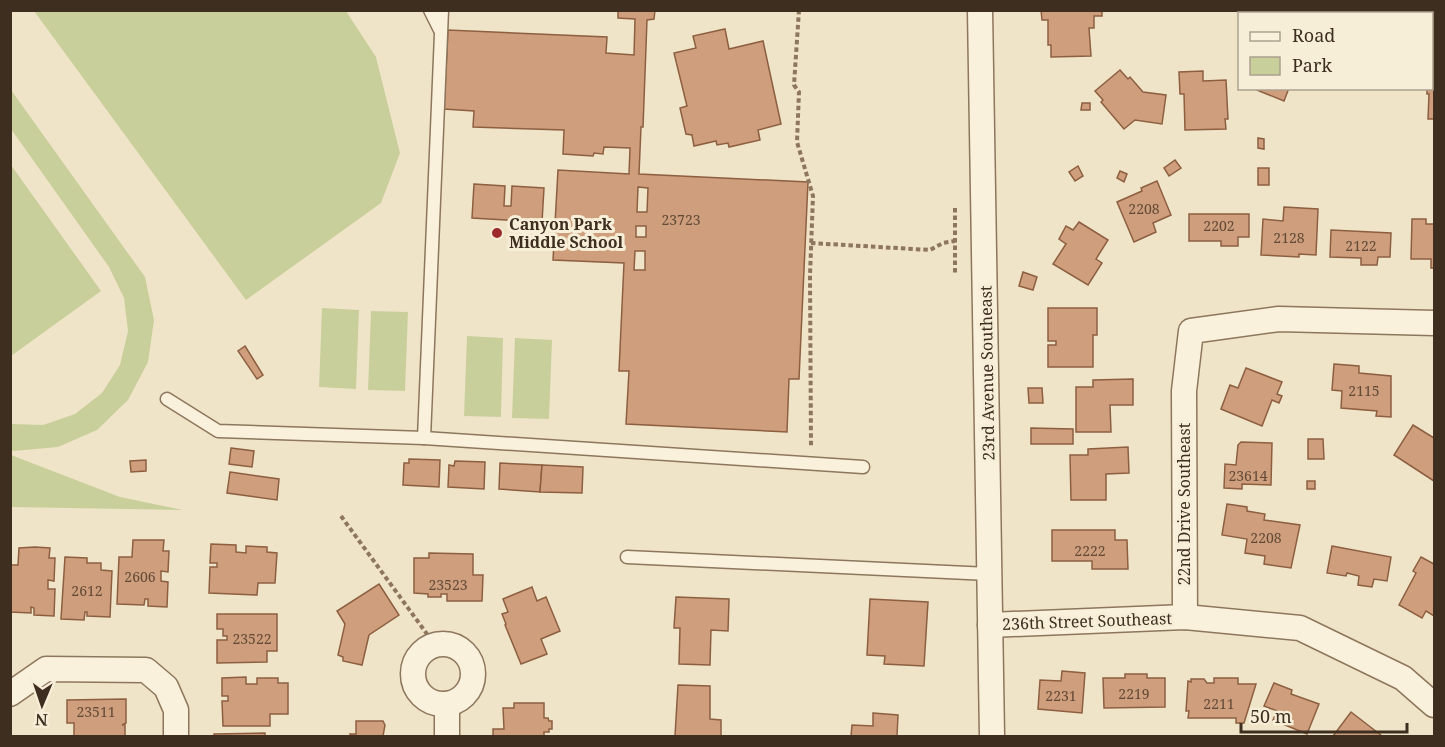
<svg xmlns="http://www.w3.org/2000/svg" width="1445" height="747" viewBox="0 0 1445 747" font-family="'Noto Serif',serif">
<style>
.green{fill:#c9cf9b}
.building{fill:#cf9f7d;stroke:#8d5f41;stroke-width:1.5;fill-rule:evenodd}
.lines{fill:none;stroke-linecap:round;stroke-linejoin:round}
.service-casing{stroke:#8d765c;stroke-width:15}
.minor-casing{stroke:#8d765c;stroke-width:27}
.path{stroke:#8d765c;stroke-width:4;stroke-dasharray:4.5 3;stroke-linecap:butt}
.service{stroke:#faf1dc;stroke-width:12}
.minor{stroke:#faf1dc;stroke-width:24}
.poi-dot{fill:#9e2a2b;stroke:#f7eed8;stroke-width:2}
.labels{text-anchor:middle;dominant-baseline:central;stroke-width:6;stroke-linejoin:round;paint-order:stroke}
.number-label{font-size:14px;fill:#624a37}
.poi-label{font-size:16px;font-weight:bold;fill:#3d2e20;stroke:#f7eed8;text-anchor:start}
.street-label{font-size:16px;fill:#3d2e20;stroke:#f7eed8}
</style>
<rect width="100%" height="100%" fill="#f0e4c8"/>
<!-- green -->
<g class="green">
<path d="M34,11H346L376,57L400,153L381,203L246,300Z"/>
<path d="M11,90L145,277L154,320L148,362L128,400L97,430L58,447L14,451L11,450V424L43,425L75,414L102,393L120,365L128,331L124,298L109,267L11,129Z"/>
<path d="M11,165L101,291L11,356H10Z"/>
<path d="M322,308L359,310L356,389L319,387Z"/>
<path d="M371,311L408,312L405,391L368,390Z"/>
<path d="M467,336L503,338L501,417L464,416Z"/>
<path d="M515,338L552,340L549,419L512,418Z"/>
<path d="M11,455L120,497L183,510L11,507Z"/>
</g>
<!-- building -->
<g class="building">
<path d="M618,10H655L654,19L647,20L643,127H641L639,174L808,182L799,379H789L787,432L626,424L629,371H619L624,263L553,260L558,170L629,174L630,148L604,147L603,154L594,153L593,156L563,154L564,130L473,127L474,111L444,109L448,30L607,37L606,53L634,55L635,19L618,18ZM638,187L648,188L647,212H637ZM636,226H646V237H636ZM635,251H645V270H634Z"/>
<path d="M1041,10H1102V16H1094V28H1089L1091,56L1051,57V45H1048V20H1042Z"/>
<path d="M1261,10H1301V12L1261,13Z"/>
<path d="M725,29L729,49L763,41L781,124L758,130L760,140L729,147L728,143L717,145L716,141L694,146L692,135L686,134L680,108L687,106L674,53L696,48L693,36Z"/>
<path d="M1120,70L1128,79L1130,77L1143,92L1166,95L1162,124L1135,120L1124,129L1101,102L1103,100L1095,91Z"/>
<path d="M1203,71V81L1226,80L1228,119H1225L1226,129L1185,130L1184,94H1180L1179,72Z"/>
<path d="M1432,73H1434V119H1428L1429,94H1427V88H1432Z"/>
<path d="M1252,88H1289L1284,101Z"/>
<path d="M1082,103H1090V110H1081Z"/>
<path d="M1258,138L1264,139V149L1258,148Z"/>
<path d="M1175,160L1181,168L1169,176L1164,168Z"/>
<path d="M1078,166L1083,176L1075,181L1069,172Z"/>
<rect x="1258" y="168" width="11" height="17"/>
<path d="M1120,171L1127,174L1124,182L1117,178Z"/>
<path d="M1157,181L1171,215L1153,223L1156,232L1134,242L1117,202L1142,191L1141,188Z"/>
<path d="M474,184L505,186L504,206H511L512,186L544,188L542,222L472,218Z"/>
<path d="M1284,207L1318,209L1316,255L1299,254V257L1261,255L1263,219L1283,221Z"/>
<path d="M1189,214H1249V237H1238V246H1221V241H1189Z"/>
<path d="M1412,219H1426V224H1434V268H1431V259H1411Z"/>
<path d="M1079,222L1108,240L1096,259L1102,263L1088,285L1053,264L1066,244L1059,239L1066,226L1073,230Z"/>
<path d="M1331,230L1391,233L1390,257H1378L1377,265H1361V258L1330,257Z"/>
<path d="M1023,272L1037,277L1033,290L1019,286Z"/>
<path d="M1048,308H1097V335H1093V367H1048V345H1056V341H1048Z"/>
<path d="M245,346L263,375L257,379L238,351Z"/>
<path d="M1334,364L1359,366V373L1391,376V417L1376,416L1377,411L1341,408L1342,391L1332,390Z"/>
<path d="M1246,368L1282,382L1277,394L1282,396L1279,403L1272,400L1262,426L1221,409L1230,385L1238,388Z"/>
<path d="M1133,379V405H1110L1111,432H1076V387H1093V380Z"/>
<path d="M1028,388H1042L1043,403H1029Z"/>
<path d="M1413,425L1434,438V481L1394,455Z"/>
<path d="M1031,428L1073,429V444H1031Z"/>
<path d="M1308,439H1323L1324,459H1308Z"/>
<path d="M1241,442L1272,443L1271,485L1242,484V489L1224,488L1225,464L1236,465L1238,445Z"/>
<path d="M1128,447L1129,473L1106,474V500H1071L1070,455H1088V449Z"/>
<path d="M231,448L254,451L252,467L229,464Z"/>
<path d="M409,459L440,460L439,487L403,485L404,463H409Z"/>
<path d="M146,460V471L131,472L130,461Z"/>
<path d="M455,461L485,462L484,489L448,487L449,465L454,466Z"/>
<path d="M500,463L542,465L540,492L499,489Z"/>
<path d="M542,465L583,467L582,493L540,492Z"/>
<path d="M230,472L279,479L277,500L227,493Z"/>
<rect x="1307" y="481" width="8" height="8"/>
<path d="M1227,504L1247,507V511L1265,514L1264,520L1300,525L1291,568L1264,564L1265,556L1245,553L1247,539L1222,535Z"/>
<path d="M1052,530H1115V540H1127L1128,569H1092V561H1052Z"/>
<path d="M133,540H164L163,551H169L168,572L161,571V581L168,582L167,607L148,606V599H145L144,605L117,604L119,557H132Z"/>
<path d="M211,544L236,545V552L246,553V546L267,547V552L277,553L275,583H258L257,595L209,593L210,567H217V563H210Z"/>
<path d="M1332,546L1391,557L1387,581L1374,579L1372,587L1358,585L1359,576L1347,573L1346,576L1327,573Z"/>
<path d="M35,547L50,548L49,558H55L54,581L48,580V589H55L54,616L34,615V608L31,607V613L10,612V565H18L19,548Z"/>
<path d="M429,553L473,554V575H483L482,601H447V594H441V597H428V594L414,593V558H429Z"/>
<path d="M65,557L87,558V563H101V570L112,571L110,617L87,616V612H85L84,620L61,619Z"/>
<path d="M1421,557L1434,564V616L1426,611L1422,618L1399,605L1416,573L1413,571Z"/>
<path d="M379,584L399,615L369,635L362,665L343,661V657L338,655L345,624L337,611Z"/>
<path d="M532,587L537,601L546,597L560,631L541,639L547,654L521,664L505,625L506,624L502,614L508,612L503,599Z"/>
<path d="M676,597L729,599L728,631L711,630L710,665L679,664L680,628H674Z"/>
<path d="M870,599L928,602L924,666L884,664L885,656L867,655Z"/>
<path d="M217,614H277V651H267V662L217,663V640H227V636H223V629H217Z"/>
<path d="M1062,671L1085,673L1082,713L1038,709L1040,680L1061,681Z"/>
<path d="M1125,674H1147V678H1165V707L1104,708L1103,678H1125Z"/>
<path d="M246,677V684H257V678H278V683H288V714H270V726H223L222,701H228V696H222V678Z"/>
<path d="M1214,678H1238V684H1256L1244,723H1236V718H1188L1189,711H1186L1188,681L1191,682V679H1204L1207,683H1214Z"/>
<path d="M1274,683L1292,690L1291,694L1319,704L1307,734L1273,720L1277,711L1264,706Z"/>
<path d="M678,685L710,686V719L721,720V736H675Z"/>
<path d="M126,699V723L122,725H125V736H74V723H67V700Z"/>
<path d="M514,703H544V718H548L549,721H552V729H549V732H544V736H493V729H504L503,708H514Z"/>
<path d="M1351,712L1382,736H1333Z"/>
<path d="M873,713L898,715L897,736H851L852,725L873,726Z"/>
<path d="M356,721H383L385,725L383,736H351L350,734H356Z"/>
<path d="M265,733V736H214V734Z"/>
</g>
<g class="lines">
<!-- service casing -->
<g class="service-casing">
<g id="service">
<path d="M430,10L440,30"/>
<path d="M167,399L218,431L424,438L863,467"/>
<path d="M424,438L442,10"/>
<path d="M627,557L989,574"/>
</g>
</g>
<!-- minor casing -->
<g class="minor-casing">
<g id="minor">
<path d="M980,10L992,736"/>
<path d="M1185,617L1184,391L1191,331L1279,319L1434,323"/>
<path d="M990,625L1185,617L1300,628L1403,678L1434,705"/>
<circle cx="443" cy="674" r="30"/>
<path d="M10,694L46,669L146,670L166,687L176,710V736"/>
<path d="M447,736V704"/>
</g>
</g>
<!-- path -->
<g class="path">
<path d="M799,10L794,85L799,92L797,142L813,196L810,275L811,448"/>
<path d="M955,208V274"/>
<path d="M811,243L930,250L943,243L955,241"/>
<path d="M341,516L435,645"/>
</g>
<!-- service -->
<use href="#service" class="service"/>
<!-- minor -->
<use href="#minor" class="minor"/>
</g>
<!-- markers -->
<circle class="poi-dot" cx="497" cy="233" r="6"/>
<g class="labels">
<!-- number labels -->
<g class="number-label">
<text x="1144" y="208">2208</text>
<text x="681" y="219">23723</text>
<text x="1219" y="225">2202</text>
<text x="1289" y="237">2128</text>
<text x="1361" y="245">2122</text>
<text x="1364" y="390">2115</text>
<text x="1248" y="475">23614</text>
<text x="1266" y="537">2208</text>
<text x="1090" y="550">2222</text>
<text x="140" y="576">2606</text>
<text x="448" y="584">23523</text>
<text x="87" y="590">2612</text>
<text x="252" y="638">23522</text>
<text x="1134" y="693">2219</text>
<text x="1061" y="695">2231</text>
<text x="1219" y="703">2211</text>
<text x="96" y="711">23511</text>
</g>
<!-- poi labels -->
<g class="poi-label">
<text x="509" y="224">Canyon Park<tspan x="509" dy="18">Middle School</tspan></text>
</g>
<!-- street labels -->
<g class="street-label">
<text transform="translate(987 373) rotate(-91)">23rd Avenue Southeast</text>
<text transform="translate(1184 504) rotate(-90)">22nd Drive Southeast</text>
<text transform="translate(1087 621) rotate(-2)">236th Street Southeast</text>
</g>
</g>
<!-- border -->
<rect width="1445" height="747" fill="none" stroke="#3d2e20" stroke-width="24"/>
<!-- legend -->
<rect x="1238" y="12" width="195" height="78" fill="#f7eed8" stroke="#ada18e" stroke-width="1.5"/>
<rect x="1250" y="32" width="30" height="9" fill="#faf1dc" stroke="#ada18e" stroke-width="1.5"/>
<text x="1292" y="42" font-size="18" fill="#3d2e20">Road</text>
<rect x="1250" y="57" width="30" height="18" fill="#c9cf9b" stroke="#ada18e" stroke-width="1.5"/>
<text x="1292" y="72" font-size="18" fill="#3d2e20">Park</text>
<!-- north arrow -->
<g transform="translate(42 705) rotate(182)" stroke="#f7eed8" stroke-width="4.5" paint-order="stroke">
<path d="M0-4.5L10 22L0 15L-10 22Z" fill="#3d2e20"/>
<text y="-9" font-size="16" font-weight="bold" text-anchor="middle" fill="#3d2e20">N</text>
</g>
<!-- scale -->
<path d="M1241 723v9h166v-9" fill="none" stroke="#3d2e20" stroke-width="3"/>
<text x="1250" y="723" font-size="18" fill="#3d2e20" stroke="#f7eed8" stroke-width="4.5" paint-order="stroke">50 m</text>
</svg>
